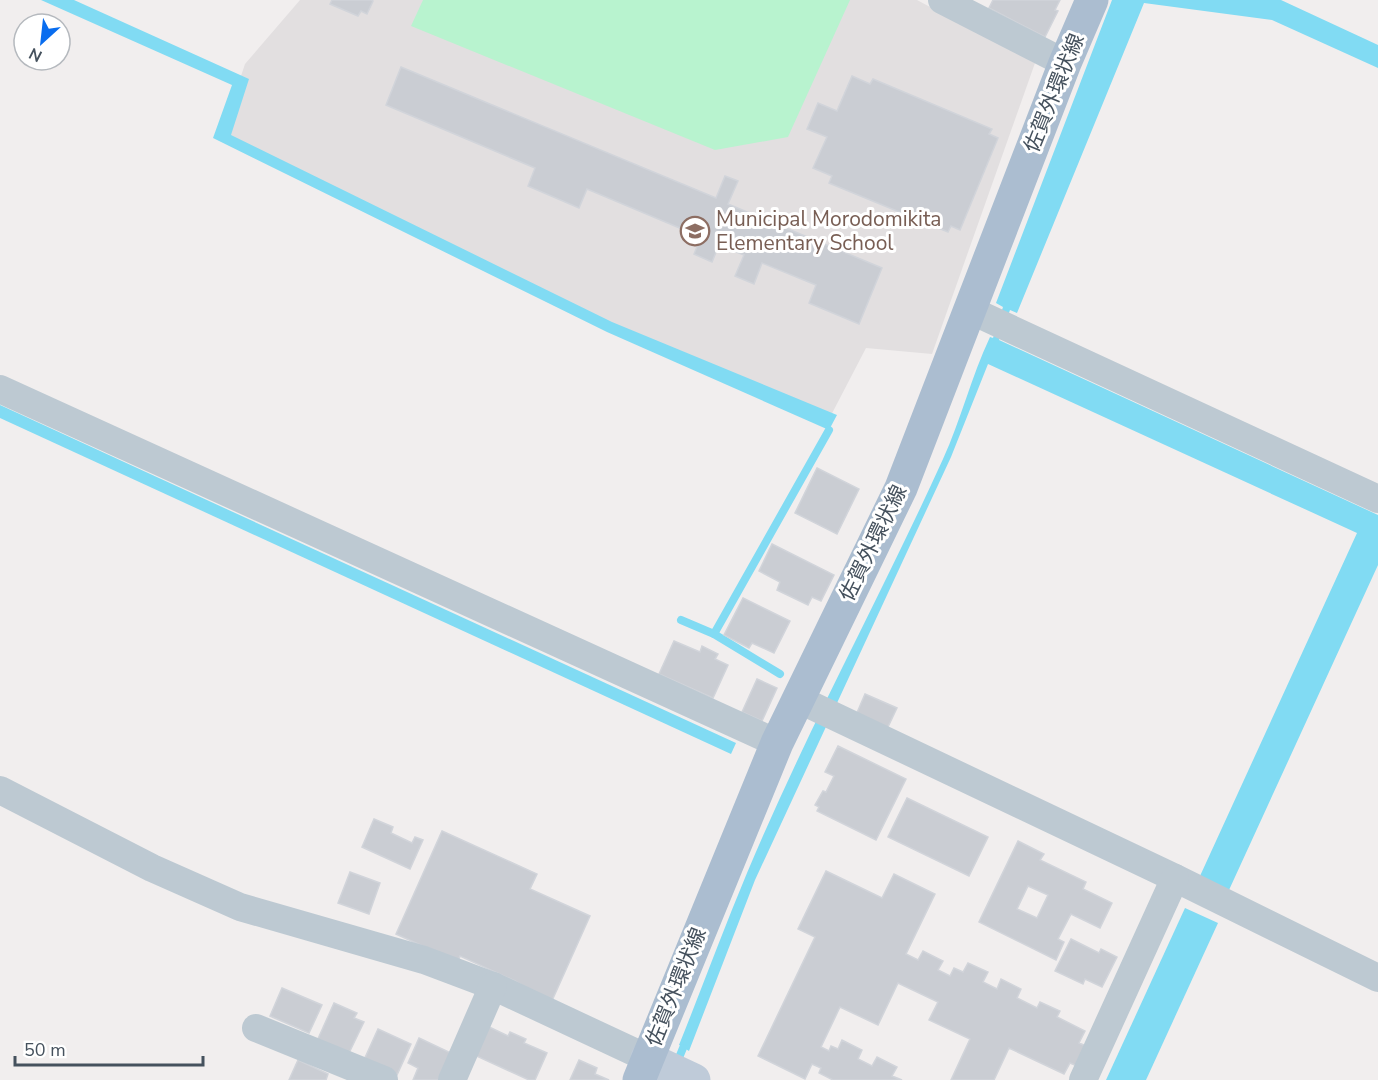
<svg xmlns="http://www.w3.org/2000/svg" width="1378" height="1080" viewBox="0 0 1378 1080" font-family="'Nunito Sans','Noto Sans JP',sans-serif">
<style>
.education{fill:#e2dfe0}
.green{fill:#b8f3cf}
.water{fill:#81dbf3}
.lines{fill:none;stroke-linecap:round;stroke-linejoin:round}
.stream{stroke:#81dbf3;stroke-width:8}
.building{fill:#cacdd3;stroke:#d1d4da;stroke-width:1.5;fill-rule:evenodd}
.street{stroke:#bdc9d2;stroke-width:28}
.secondary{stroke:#bfcbd9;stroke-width:33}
.primary{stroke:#abbdd0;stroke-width:33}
.labels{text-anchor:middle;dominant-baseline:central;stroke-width:6;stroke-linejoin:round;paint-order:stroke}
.street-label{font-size:21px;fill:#45515d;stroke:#fff}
.education-label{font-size:21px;fill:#785e54;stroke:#fff;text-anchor:start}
</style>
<rect width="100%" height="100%" fill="#f1eeee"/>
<!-- education -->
<path class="education" d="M300,0H917L1035,63L932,354L866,348L827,423L609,325L221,136L245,64Z"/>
<!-- green -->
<path class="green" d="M423,0H850L788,137L715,150L411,26Z"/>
<!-- water -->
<g class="water">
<path d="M41,0H74L249,79L231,135L612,322L837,415L829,430L607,332L213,138L232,85Z"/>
<path d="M1112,0H1281L1378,45V68L1272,20L1144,3L1017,313L1010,310L999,340L1378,515V565L1229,890L1200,876L1357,533L988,364L951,457L755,880L689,1051L679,1045C702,988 723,930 747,873C806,732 880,598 943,459C961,420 971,377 990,337L993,338L1003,307L996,303Z"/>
<path d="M0,405L736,743L731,754L0,418Z"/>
<path d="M1185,908L1218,923L1146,1080H1106Z"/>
</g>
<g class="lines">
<!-- stream -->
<g class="stream">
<path d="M681,620L714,634L829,430"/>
<path d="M714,634L780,674"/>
<path d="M676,1065L683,1048"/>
</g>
</g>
<!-- building -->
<g class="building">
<path d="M332,0H371L373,1L367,14L361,11L358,16L330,4Z"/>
<path d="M993,0H1060L1055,10L1058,11L1045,37L989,8Z"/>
<path d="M401,67L716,198L725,176L738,181L728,204L882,268L859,324L809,303L816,285L762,263L754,284L735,276L744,255L719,245L712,262L694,254L701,237L587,189L579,208L528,186L535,168L386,105Z"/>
<path d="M852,76L870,84L873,79L992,129L989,134L998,138L960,230L951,226L948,232L829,183L832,176L813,168L827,137L807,129L818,103L837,111Z"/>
<path d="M817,468L859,489L837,534L795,513Z"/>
<path d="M772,544L834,575L821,601L812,597L808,605L777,590L780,582L759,571Z"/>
<path d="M743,598L790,621L774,653L752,643L749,648L724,635Z"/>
<path d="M674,641L700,652L702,646L718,654L715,659L728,665L713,698L659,674Z"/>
<path d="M757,679L777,688L762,721L742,712Z"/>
<path d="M865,694L897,708L887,729L856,715Z"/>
<path d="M838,746L906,779L876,840L817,811L819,807L815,805L823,791L826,792L834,776L825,772Z"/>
<path d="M907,798L988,837L969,876L888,837Z"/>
<path d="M374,819L393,827L391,833L412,843L415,837L423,840L410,869L362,847Z"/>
<path d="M442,831L537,874L530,889L590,916L551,1003L515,981L460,956L458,962L396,934Z"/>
<path d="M1018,841L1044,854L1040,860L1086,882L1083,889L1112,903L1100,928L1071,914L1058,939L1064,942L1056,960L979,922ZM1028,886L1048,895L1037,918L1017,909Z"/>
<path d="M826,871L882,898L894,874L935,894L906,954L918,960L923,951L943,961L938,970L950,976L954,968L963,972L968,963L988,972L983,982L997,989L1001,979L1021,989L1017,998L1037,1008L1040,1002L1060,1011L1057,1017L1085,1031L1079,1043L1086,1046L1077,1066L1070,1063L1064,1074L1009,1048L994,1080H951L970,1039L929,1020L938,1002L898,983L878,1025L840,1007L821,1047L829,1051L831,1046L838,1049L842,1040L862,1050L858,1059L872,1066L877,1057L897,1067L892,1076L902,1080H833L819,1073L821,1068L812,1064L805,1079L758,1056L815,937L798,929Z"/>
<path d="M350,872L380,883L369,914L338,903Z"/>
<path d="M1071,939L1099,953L1101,949L1117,957L1102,987L1085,979L1083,984L1055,971Z"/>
<path d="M282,988L322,1005L309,1033L270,1016Z"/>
<path d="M334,1003L357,1013L354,1018L364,1022L348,1055L317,1041Z"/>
<path d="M485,1025L508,1036L510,1032L526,1039L524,1043L547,1053L535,1080H529L472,1054Z"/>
<path d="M378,1029L411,1044L397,1075L364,1060Z"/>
<path d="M419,1038L451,1053L439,1080H413L418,1068L408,1063Z"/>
<path d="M298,1060L328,1074L326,1080H289Z"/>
<path d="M579,1060L597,1068L595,1074L609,1080H570Z"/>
</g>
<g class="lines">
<!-- street -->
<g class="street">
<path d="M942,0L1065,63"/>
<path d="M970,310L1378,499"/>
<path d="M0,389L777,743"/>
<path d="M798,699L1175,878L1378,978"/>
<path d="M0,790L152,868L240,907L424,960L493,986L647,1058"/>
<path d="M256,1028L384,1080"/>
<path d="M452,1080L493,986"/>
<path d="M1083,1080L1175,878"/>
</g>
<!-- secondary -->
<path class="secondary" d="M647,1058L694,1080"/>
<!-- primary -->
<path class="primary" d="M639,1080L777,743L901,488L1065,63L1092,0"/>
</g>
<!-- icons -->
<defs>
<g id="school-ring" transform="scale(1.5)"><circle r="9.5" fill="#fff" stroke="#8d6e63" stroke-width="1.5"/><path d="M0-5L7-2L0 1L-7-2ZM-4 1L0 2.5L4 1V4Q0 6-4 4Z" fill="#8d6e63"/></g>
</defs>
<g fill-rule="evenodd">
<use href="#school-ring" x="695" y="231"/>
</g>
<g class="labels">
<!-- street labels -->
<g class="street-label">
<text transform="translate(1054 93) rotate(-68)">佐賀外環状線</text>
<text transform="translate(873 543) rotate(-64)">佐賀外環状線</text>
<text transform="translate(676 987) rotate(-68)">佐賀外環状線</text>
</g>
<!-- education labels -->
<g class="education-label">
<text x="716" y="219">Municipal Morodomikita<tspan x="716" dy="24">Elementary School</tspan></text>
</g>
</g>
<!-- north arrow -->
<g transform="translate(42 42) rotate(207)"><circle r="28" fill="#ffffff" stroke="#b5b9be" stroke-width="1.5"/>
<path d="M0-4.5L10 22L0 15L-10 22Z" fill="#096def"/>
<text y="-9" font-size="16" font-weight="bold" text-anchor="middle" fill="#45515d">N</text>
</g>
<!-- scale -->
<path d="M15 1056v9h188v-9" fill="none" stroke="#45515d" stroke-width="3"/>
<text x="24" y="1056" font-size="18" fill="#45515d" stroke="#ffffff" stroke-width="4.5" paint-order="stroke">50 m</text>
</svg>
